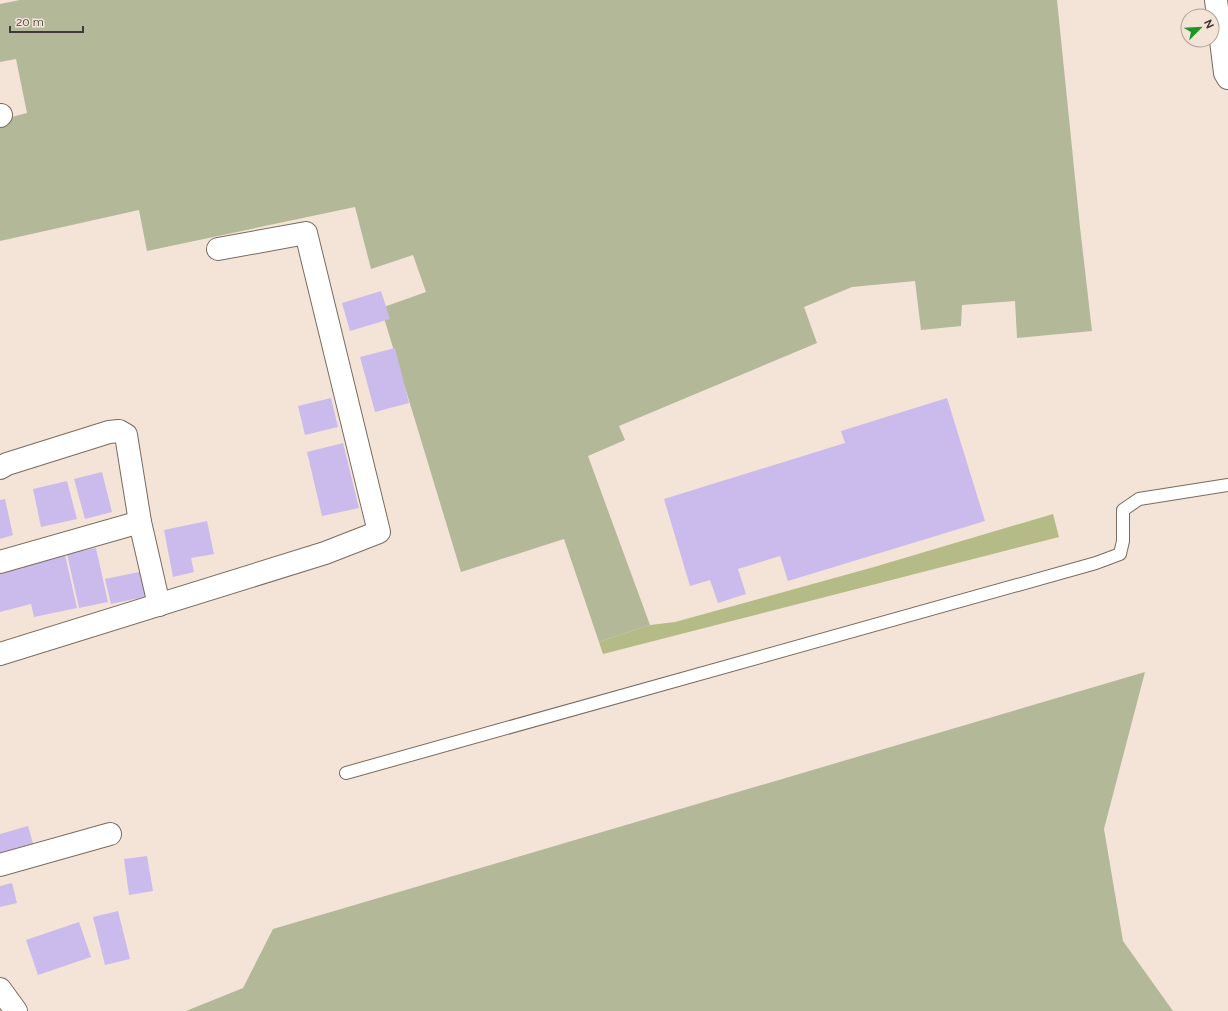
<svg xmlns="http://www.w3.org/2000/svg" width="1228" height="1011" viewBox="0 0 1228 1011" font-family="Raleway,sans-serif">
<style>
.green{fill:#b3b899}
.forest{fill:#b4bb87}
.building{fill:#cbbbec}
.lines{fill:none;stroke-linecap:round;stroke-linejoin:round}
.lane-casing{stroke:#796b60;stroke-width:14}
.street-casing{stroke:#796b60;stroke-width:24}
.highway-casing{stroke:#796b60;stroke-width:24}
.lane{stroke:#fff;stroke-width:12}
.street{stroke:#fff;stroke-width:22}
.highway{stroke:#fff;stroke-width:22}
</style>
<rect width="100%" height="100%" fill="#f4e4d7"/>
<!-- green -->
<g class="green">
<path d="M20,0H1057L1080,227L1092,331L1017,338L1015,301L962,305L961,326L921,330L915,281L852,287L804,307L817,343L619,426L625,440L588,456L650,625L599,642L564,539L461,572L381,308L426,292L413,255L371,269L355,207L147,251L139,210L0,241V120L27,113L16,59L0,62V4Z"/>
<path d="M1145,672L1104,829L1123,941L1173,1011H186L243,988L273,929Z"/>
</g>
<!-- forest -->
<path class="forest" d="M1053,514L1059,537L603,654L599,642L650,625L675,622L874,567Z"/>
<!-- building -->
<g class="building">
<path d="M381,291L390,319L350,331L342,303Z"/>
<path d="M395,348L409,403L375,412L360,357Z"/>
<path d="M331,398L338,427L305,435L298,406Z"/>
<path d="M947,398L985,521L788,581L780,556L738,569L746,594L718,603L710,580L690,586L664,499L845,443L841,431Z"/>
<path d="M343,443L359,508L322,516L307,452Z"/>
<path d="M102,472L112,512L85,519L74,479Z"/>
<path d="M67,481L77,519L41,527L33,489Z"/>
<path d="M5,499L13,535L0,539V500Z"/>
<path d="M207,521L214,554L191,558L194,572L173,577L164,530Z"/>
<path d="M96,548L108,602L79,608L67,554Z"/>
<path d="M64,550L77,608L34,617L31,604L0,612V564L20,559L23,572L21,560Z"/>
<path d="M144,571L149,596L111,604L105,579Z"/>
<path d="M28,826L34,847L0,856V834Z"/>
<path d="M147,856L153,891L129,895L124,859Z"/>
<path d="M12,883L17,903L0,907V886Z"/>
<path d="M118,911L130,959L105,965L93,917Z"/>
<path d="M79,922L91,957L38,975L26,940Z"/>
</g>
<g class="lines">
<!-- lane casing -->
<g class="lane-casing">
<path id="lane" d="M346,773L1096,563L1120,554L1123,541V510L1139,499L1228,485"/>
</g>
<!-- street casing -->
<g class="street-casing">
<g id="street">
<path d="M0,116L1,115"/>
<path d="M0,468L7,464L109,432L119,431L126,435L140,522L159,605"/>
<path d="M0,562L140,522"/>
<path d="M0,654L325,553L379,532L306,233L218,249"/>
<path d="M0,865L110,834"/>
<path d="M0,989L16,1011"/>
</g>
</g>
<!-- highway casing -->
<g class="highway-casing">
<path id="highway" d="M1216,0L1225,73L1228,78"/>
</g>
<!-- lane -->
<use href="#lane" class="lane"/>
<!-- street -->
<use href="#street" class="street"/>
<!-- highway -->
<use href="#highway" class="highway"/>
</g>
<!-- north arrow -->
<g transform="translate(1200 28) rotate(66)"><circle r="19" fill="#f4e4d7" stroke="#aca096"/>
<path d="M0-3L7 15L0 10L-7 15Z" fill="#1d9524"/>
<text y="-6" font-size="11" font-weight="bold" text-anchor="middle" fill="#403934">N</text>
</g>
<!-- scale -->
<path d="M10 26v6h73v-6" fill="none" stroke="#403934" stroke-width="2"/>
<text x="16" y="26" font-size="12" fill="#403934" stroke="#f4e4d7" stroke-width="3" paint-order="stroke">20 m</text>
</svg>
